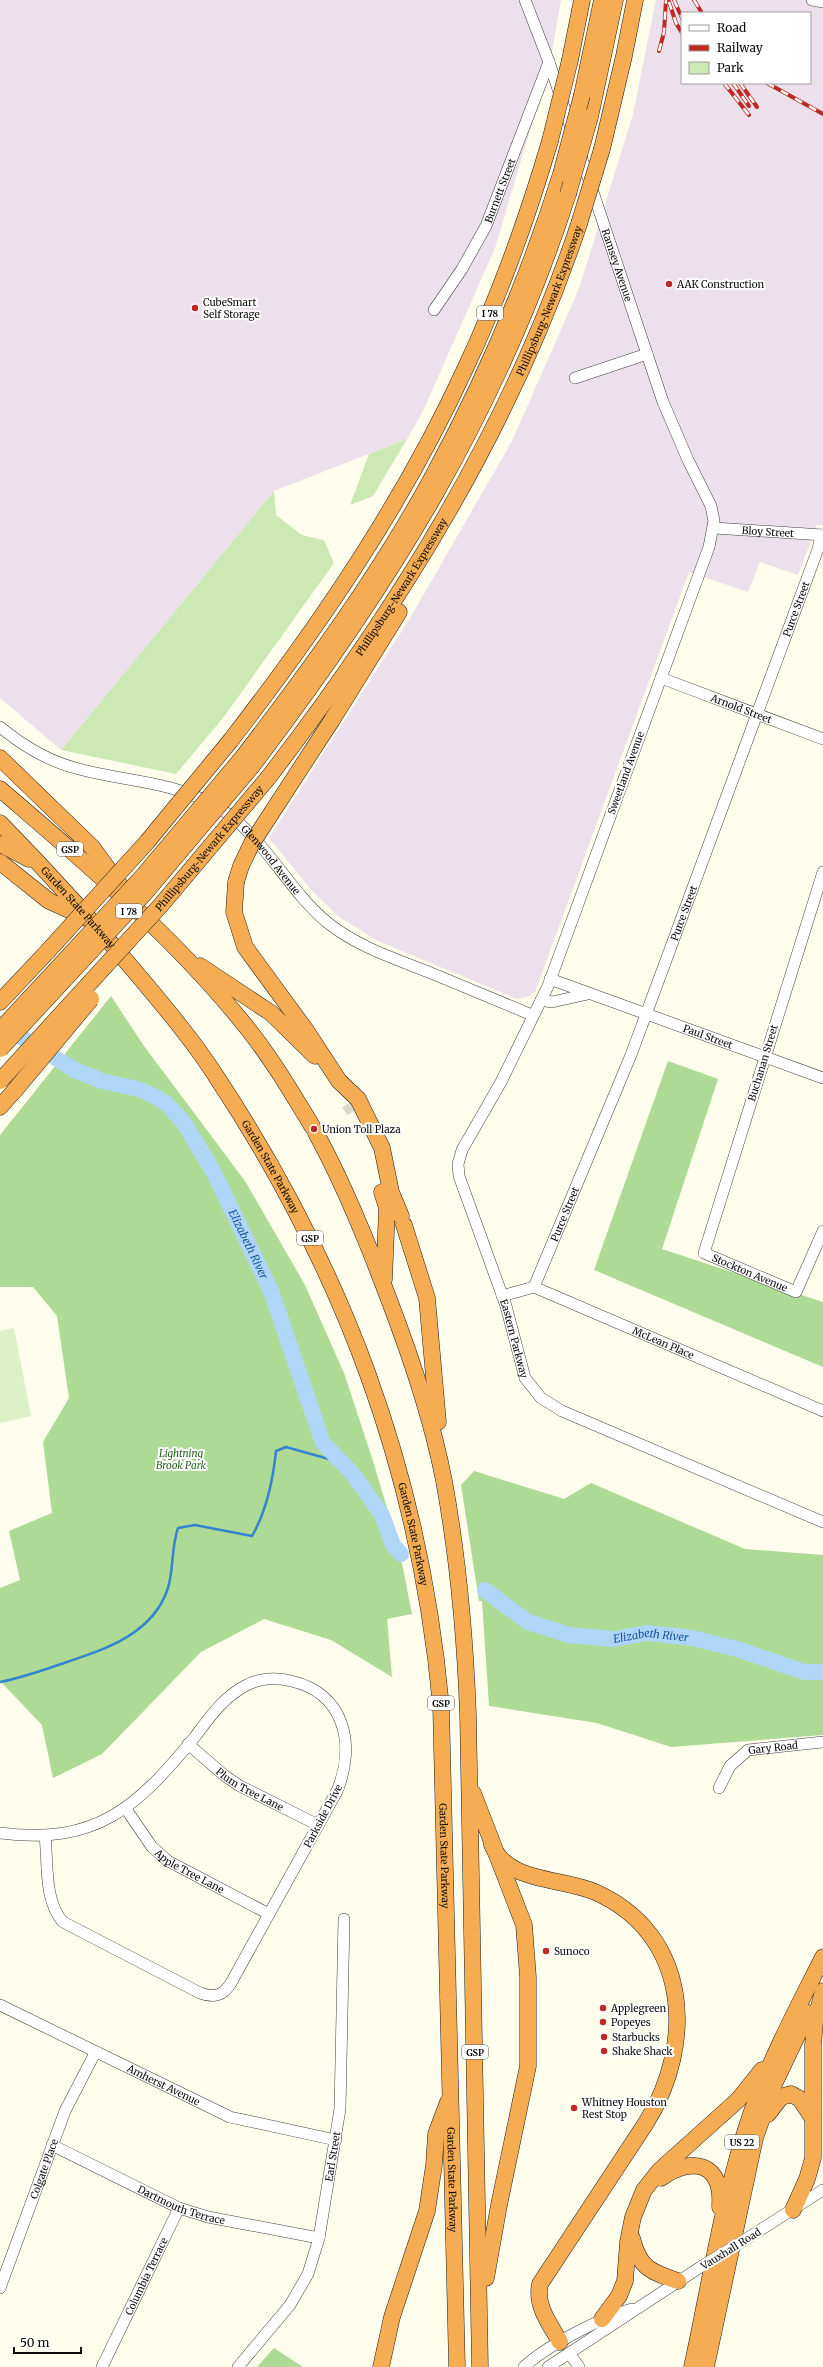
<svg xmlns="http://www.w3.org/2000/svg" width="823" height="2367" viewBox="0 0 823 2367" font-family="Merriweather,serif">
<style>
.industrial{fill:#ebe0eb;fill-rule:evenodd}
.green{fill:#cce9b5}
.forest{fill:#adda94}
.pitch{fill:#def0c7}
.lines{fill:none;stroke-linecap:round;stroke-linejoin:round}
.stream{stroke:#3684cf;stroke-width:2.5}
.river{stroke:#b0d6f7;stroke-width:16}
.highway-tunnel{stroke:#dbd9ca;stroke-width:16;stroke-dasharray:16 8;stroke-linecap:butt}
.minor-casing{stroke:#3f3f3f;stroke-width:12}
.highway-casing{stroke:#1d1d1d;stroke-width:17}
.minor{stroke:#fff;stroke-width:11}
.highway{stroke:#f6ac52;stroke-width:16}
.rail-casing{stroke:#be2923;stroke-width:4}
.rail{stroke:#fff;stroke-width:2.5;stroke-dasharray:8;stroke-linecap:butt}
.minor-bridge-casing{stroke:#3f3f3f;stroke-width:12;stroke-linecap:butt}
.highway-bridge-casing{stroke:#1d1d1d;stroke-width:17;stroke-linecap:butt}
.minor-bridge{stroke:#fff;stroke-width:11}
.highway-bridge{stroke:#f6ac52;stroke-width:16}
.poi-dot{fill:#be2923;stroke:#fff;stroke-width:1.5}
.labels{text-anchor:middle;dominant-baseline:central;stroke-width:4;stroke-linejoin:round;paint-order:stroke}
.shield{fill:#fff;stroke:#555;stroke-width:1}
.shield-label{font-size:9px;font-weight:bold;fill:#0c0c0c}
.street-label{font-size:10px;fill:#0c0c0c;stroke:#fff}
.poi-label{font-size:10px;fill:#0c0c0c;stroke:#fff;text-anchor:start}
.park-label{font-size:10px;font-style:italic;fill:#25641c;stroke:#fff}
.water-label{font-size:11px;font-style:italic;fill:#14569f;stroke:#fff}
</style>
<rect width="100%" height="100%" fill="#fffdeb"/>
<!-- industrial -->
<g class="industrial">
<path d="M0,0H561L550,63L495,248L423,411L407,439L274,491L61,750L0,698Z"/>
<path d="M656,0H823V525H817L798,575L760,562L748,592L689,572L535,992L527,997L517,999L378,941L339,917L312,891L269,838L410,618L511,443L579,289L633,114ZM682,13H810V83H682Z"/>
</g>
<!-- green -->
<g class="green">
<path d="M407,439L373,496L350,505L369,454Z"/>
<path d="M274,491L276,515L302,535L324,540L334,563L223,718L176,774L61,750Z"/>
</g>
<!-- forest -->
<g class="forest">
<path d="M111,996L144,1046L245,1181L305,1285L344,1373L373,1461L399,1548L412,1614L387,1619L392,1677L331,1640L264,1619L201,1652L102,1754L53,1778L42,1725L0,1681V1588L20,1580L9,1531L52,1513L43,1442L69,1398L57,1316L33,1287H0V1135Z"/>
<path d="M668,1061L718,1079L662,1249L823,1302V1367L594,1270Z"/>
<path d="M474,1471L564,1499L591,1483L745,1549L823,1555V1735L671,1747L597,1723L489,1706L482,1601H479L461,1485Z"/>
<path d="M274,2348L303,2367H257Z"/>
</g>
<!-- pitch -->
<path class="pitch" d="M14,1328L31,1416L0,1423V1331Z"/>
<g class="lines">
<!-- stream -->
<path class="stream" d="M0,1682C21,1678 41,1671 61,1664C103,1650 153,1635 168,1588C174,1568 171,1548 178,1528L195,1525L252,1536C267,1510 273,1480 276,1451L286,1447L343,1463"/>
<!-- river -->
<g class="river">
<path id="s1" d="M3,1026L75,1070L102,1081L138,1089L152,1095L167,1104L184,1123L213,1171L271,1291L323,1443L353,1474L382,1515L393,1545L401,1554"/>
<path id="s2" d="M485,1590L528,1622L569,1635L614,1639L647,1633L693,1638L737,1649L804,1672H823"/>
</g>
<!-- highway-tunnel -->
<path class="highway-tunnel" d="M349,1103L354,1111"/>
<!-- minor casing -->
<g class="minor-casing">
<g id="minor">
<path d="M525,0L549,62L572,131"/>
<path d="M812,0L823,2"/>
<path id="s3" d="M580,153L663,402L688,460L711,506L714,521L709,547L548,986L501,1082L462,1150L458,1164L459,1176L506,1306L525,1378L541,1398L562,1411L823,1522"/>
<path id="s4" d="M434,310L462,269L486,226L549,62"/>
<path d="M575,378L647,354"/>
<path id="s5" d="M714,528L823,535"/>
<path id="s6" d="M661,678L823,739"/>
<path id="s7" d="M0,727C23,746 50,762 79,769C127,782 167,780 214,805C263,832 285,888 328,923C358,947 396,959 431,973C465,987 498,1001 532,1015"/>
<path id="s8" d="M823,872L704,1253L796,1292L823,1231"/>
<path id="s9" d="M550,979L823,1078"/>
<path d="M541,1000L552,1002L588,994"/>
<path id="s10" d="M534,1287L631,1055L818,549L821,535"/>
<path id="s11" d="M502,1296L534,1287L823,1411"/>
<path id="s12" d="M188,1744L225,1776L240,1786L318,1825"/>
<path id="s13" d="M719,1788L730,1766L748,1750L823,1742"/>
<path id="s14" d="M126,1809L152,1847L168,1861L269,1914"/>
<path d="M0,1833C97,1845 136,1808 194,1738C209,1718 224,1696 247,1685C260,1678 277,1677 291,1681C345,1693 356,1745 337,1791L231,1983C223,1996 214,1998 200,1993L63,1922C44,1901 48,1863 45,1835"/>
<path id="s15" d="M0,2005L230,2117L336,2140"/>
<path id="s16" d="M52,2145L179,2208L208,2217L319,2238"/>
<path d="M743,2241L823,2190"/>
<path id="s17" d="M0,2288L65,2111L95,2053"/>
<path d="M569,2353L579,2367"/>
<path id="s18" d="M102,2367L179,2208"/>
<path id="s19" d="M238,2367L290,2305L308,2274L319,2238L340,2109L344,1919"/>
<path d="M524,2367C546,2346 602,2317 632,2309"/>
<path d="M548,2367L702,2266"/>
</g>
</g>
<!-- highway casing -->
<g class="highway-casing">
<g id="highway">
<path d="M570,60L582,0"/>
<path d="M582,95L602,0"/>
<path d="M590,117L615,0"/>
<path d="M602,149L624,56L635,0"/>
<path d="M332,720L399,612"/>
<path d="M231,740C320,625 404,502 465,369C500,295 527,219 550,141"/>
<path d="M243,757C311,668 379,576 433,476C485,380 528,279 561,174"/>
<path d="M0,758L92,847L119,884"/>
<path d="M252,766C389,586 498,412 568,194"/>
<path id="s20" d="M268,778C398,609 511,428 579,224"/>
<path d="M0,789C87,864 176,938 248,1029C272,1059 292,1093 312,1126"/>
<path id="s21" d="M0,823C50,874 97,926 143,981C168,1011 193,1041 214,1073C344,1269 420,1473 441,1706L457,2367"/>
<path d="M0,844L29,859"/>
<path d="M0,862L49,901L87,918"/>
<path d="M236,882L234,912L245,947L305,1029L339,1081L358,1099L382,1148L391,1192L401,1216"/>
<path d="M200,966L271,1013L315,1056"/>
<path d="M0,1002L48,951"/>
<path d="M0,1107L15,1090"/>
<path d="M316,1133C345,1186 367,1241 388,1297C411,1357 432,1418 444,1481C458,1557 465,1636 468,1714L480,2367"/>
<path d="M382,1192L387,1208L384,1280"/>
<path d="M404,1225L427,1298L438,1422"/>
<path d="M473,1793L524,1925L528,1977V2066L499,2205L486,2278"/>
<path d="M492,1845C508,1883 560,1877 595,1892C690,1934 696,2043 646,2123L540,2284C535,2306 550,2324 560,2342"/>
<path d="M768,2114L781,2097L791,2094L800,2099L812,2117"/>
<path d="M661,2178C694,2155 723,2164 720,2207"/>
<path d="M793,2210L807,2179L813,2158V2045L815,2022L823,1991"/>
<path d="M632,2238C639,2268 651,2272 678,2281"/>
<path d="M602,2319L619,2296L625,2281L628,2242L633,2217L644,2190L660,2170L738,2100L762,2070"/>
<path d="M381,2367L392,2317L427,2211L434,2165L436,2134L448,2102"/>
<path d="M692,2367C710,2284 723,2197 750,2117C769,2061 797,2009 823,1957"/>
<path d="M706,2367L755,2138L775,2082L808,2013"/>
</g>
</g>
<!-- minor -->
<use href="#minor" class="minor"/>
<!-- highway -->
<use href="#highway" class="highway"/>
<!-- rail casing -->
<g class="rail-casing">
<g id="rail">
<path d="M674,0L682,18"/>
<path d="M694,0L702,13"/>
<path d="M669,2L676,23L682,33"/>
<path d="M659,51L664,32L666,0"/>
<path d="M724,83L749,115"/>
<path d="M733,83L749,106"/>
<path d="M740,83L757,107"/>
<path d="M767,83L823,114"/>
</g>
</g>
<!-- rail -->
<use href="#rail" class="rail"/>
<!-- minor-bridge casing -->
<g class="minor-bridge-casing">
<path id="minor-bridge" d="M702,2266L743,2241"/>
</g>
<!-- highway-bridge casing -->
<g class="highway-bridge-casing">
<g id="highway-bridge">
<path d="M550,141L570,60"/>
<path d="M561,174L582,95"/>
<path d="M568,194L590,117"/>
<path d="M579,224L602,149"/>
<path d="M236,882L241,866L252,843L332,720"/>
<path d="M48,951L147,842L231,740"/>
<path d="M0,1030L143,876L243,757"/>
<path d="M0,1049L144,894L252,766"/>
<path id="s22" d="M0,1081L161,905L268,778"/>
<path d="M15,1090L91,999"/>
</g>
</g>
<!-- minor-bridge -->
<use href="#minor-bridge" class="minor-bridge"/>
<!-- highway-bridge -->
<use href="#highway-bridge" class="highway-bridge"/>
</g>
<!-- markers -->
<g class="poi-dot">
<circle cx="669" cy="284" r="4"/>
<circle cx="195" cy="308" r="4"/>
<circle cx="314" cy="1129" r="4"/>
<circle cx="546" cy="1951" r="4"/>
<circle cx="603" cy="2008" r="4"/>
<circle cx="603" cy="2022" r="4"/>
<circle cx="604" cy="2037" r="4"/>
<circle cx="604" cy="2051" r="4"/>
<circle cx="574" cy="2108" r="4"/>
</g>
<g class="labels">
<!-- shield labels -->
<g class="shield">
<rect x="477" y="306" width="26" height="14" rx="3"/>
<rect x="57" y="842" width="26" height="14" rx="3"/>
<rect x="116" y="904" width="26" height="14" rx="3"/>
<rect x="297" y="1231" width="26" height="14" rx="3"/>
<rect x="428" y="1696" width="26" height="14" rx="3"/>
<rect x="462" y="2045" width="26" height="14" rx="3"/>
<rect x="725" y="2135" width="34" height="14" rx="3"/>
</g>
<g class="shield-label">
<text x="490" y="313">I 78</text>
<text x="70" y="849">GSP</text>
<text x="129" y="911">I 78</text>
<text x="310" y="1238">GSP</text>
<text x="441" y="1703">GSP</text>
<text x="475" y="2052">GSP</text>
<text x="742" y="2142">US 22</text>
</g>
<!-- street labels -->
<g class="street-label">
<text stroke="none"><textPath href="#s4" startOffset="137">Burnett Street</textPath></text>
<text stroke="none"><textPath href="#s3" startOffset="118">Ramsey Avenue</textPath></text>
<text stroke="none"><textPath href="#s20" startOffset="556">Phillipsburg-Newark Expressway</textPath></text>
<text stroke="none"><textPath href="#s5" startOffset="54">Bloy Street</textPath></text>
<text stroke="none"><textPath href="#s20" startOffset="233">Phillipsburg-Newark Expressway</textPath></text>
<text stroke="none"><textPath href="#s10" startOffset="727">Purce Street</textPath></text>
<text stroke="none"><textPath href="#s6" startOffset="86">Arnold Street</textPath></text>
<text transform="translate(626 773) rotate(-70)">Sweetland Avenue</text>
<text stroke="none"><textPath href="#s22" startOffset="313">Phillipsburg-Newark Expressway</textPath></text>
<text stroke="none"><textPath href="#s7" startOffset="310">Glenwood Avenue</textPath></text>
<text stroke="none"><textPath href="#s21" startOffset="115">Garden State Parkway</textPath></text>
<text stroke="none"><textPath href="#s10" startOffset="403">Purce Street</textPath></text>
<text stroke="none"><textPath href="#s9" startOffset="168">Paul Street</textPath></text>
<text transform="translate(763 1063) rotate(-73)">Buchanan Street</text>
<text stroke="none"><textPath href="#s21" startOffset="439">Garden State Parkway</textPath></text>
<text stroke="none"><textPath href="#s10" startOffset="79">Purce Street</textPath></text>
<text stroke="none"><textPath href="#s8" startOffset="449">Stockton Avenue</textPath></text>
<text stroke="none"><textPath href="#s3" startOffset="1270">Eastern Parkway</textPath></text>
<text stroke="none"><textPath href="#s11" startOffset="174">McLean Place</textPath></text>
<text stroke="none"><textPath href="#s21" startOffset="835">Garden State Parkway</textPath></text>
<text stroke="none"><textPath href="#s13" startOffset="74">Gary Road</textPath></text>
<text stroke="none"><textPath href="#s12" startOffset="77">Plum Tree Lane</textPath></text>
<text transform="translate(323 1816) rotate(-62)">Parkside Drive</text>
<text stroke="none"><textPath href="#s21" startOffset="1159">Garden State Parkway</textPath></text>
<text stroke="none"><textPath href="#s14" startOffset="91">Apple Tree Lane</textPath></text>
<text stroke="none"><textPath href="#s15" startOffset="182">Amherst Avenue</textPath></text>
<text stroke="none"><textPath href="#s19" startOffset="237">Earl Street</textPath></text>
<text stroke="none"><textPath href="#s17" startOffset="127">Colgate Place</textPath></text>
<text stroke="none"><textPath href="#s21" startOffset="1483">Garden State Parkway</textPath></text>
<text stroke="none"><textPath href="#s16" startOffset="143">Dartmouth Terrace</textPath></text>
<text transform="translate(731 2249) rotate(-32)">Vauxhall Road</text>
<text stroke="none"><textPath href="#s18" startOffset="101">Columbia Terrace</textPath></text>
</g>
<!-- poi labels -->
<g class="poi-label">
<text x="677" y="284">AAK Construction</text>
<text x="203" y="302">CubeSmart<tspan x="203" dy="12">Self Storage</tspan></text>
<text x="322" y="1129">Union Toll Plaza</text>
<text x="554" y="1951">Sunoco</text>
<text x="611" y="2008">Applegreen</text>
<text x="611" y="2022">Popeyes</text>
<text x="612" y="2037">Starbucks</text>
<text x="612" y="2051">Shake Shack</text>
<text x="582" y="2102">Whitney Houston<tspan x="582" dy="12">Rest Stop</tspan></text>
</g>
<!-- park labels -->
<g class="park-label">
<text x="181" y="1453">Lightning<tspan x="181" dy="12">Brook Park</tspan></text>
</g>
<!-- water labels -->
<g class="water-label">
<text stroke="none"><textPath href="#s1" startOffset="346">Elizabeth River</textPath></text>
<text stroke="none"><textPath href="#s2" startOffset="179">Elizabeth River</textPath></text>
</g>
</g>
<!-- legend -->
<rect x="681" y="12" width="130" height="72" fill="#ffffff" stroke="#9e9e9e"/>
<rect x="689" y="25" width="20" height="6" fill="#ffffff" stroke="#9e9e9e"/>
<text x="717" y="32" font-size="12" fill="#0c0c0c">Road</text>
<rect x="689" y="45" width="20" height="6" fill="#be2923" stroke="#9e9e9e"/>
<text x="717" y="52" font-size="12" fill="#0c0c0c">Railway</text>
<rect x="689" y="62" width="20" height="12" fill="#cce9b5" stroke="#9e9e9e"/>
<text x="717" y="72" font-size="12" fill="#0c0c0c">Park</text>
<!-- scale -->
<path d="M14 2347v6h67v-6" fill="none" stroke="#0c0c0c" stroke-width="2"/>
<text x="20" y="2347" font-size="12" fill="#0c0c0c" stroke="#ffffff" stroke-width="3" paint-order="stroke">50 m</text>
</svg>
